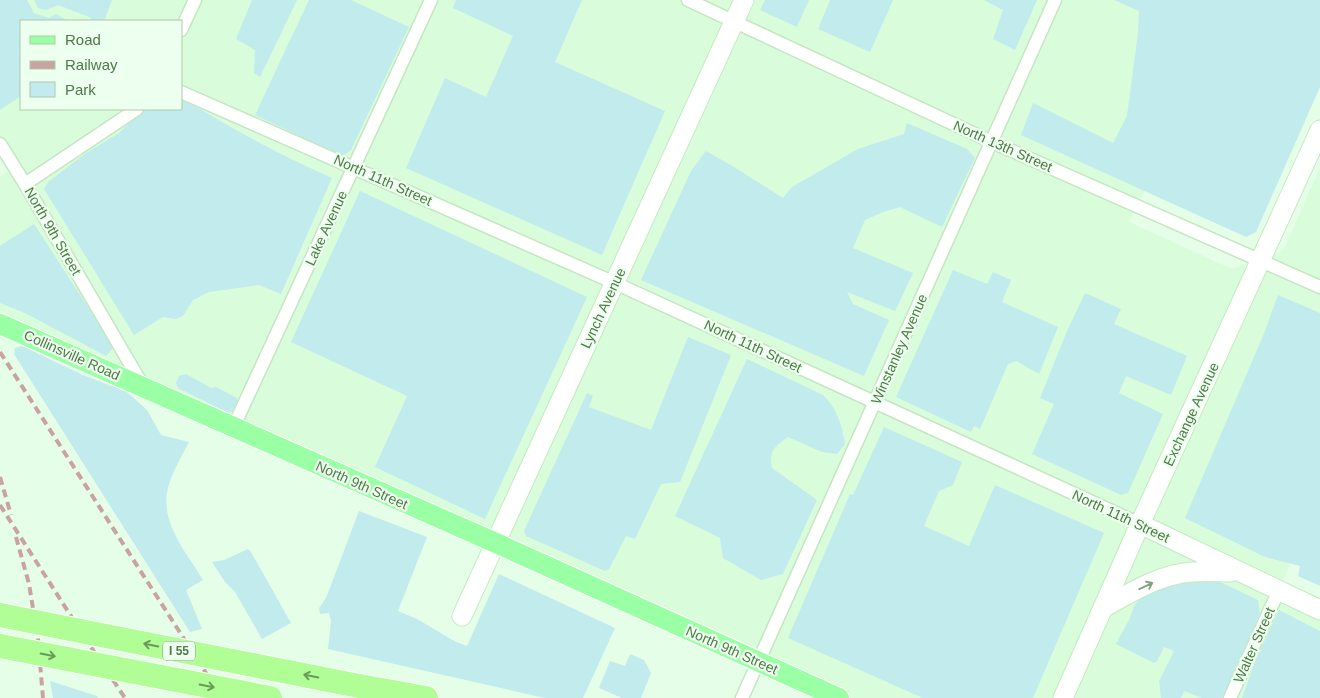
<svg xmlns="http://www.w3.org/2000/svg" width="1320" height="698" viewBox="0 0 1320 698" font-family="Helvetica,sans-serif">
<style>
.residential{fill:#d9fcda;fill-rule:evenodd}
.green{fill:#c2ebee}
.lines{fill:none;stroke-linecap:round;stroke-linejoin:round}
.street-casing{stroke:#c4e7c1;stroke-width:15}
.secondary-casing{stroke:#c1ecbf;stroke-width:21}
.primary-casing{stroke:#fff;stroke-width:22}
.highway-casing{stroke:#fff;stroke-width:26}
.street{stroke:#fff;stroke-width:12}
.secondary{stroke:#fff;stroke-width:19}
.primary{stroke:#9bffa6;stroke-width:20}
.highway{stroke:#b1fe96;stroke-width:24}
.rail{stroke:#caa2a2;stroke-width:4;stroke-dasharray:8 5;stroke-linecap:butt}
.highway-bridge-casing{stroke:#fff;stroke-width:26;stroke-linecap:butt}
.highway-bridge{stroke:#b1fe96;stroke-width:24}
.oneway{stroke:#84a27e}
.oneway2{stroke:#689b5b}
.labels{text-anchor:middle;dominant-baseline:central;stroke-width:4.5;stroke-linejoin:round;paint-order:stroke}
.shield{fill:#edffef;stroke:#7fa279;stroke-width:1}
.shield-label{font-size:12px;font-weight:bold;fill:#507a47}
.street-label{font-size:14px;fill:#507a47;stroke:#edffef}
</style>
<rect width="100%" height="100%" fill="#e5fee7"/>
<!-- residential -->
<path class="residential" d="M0,0H1240L1129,222L1232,269L1283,251L1320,168V497L1278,591L1320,610V698H829L143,386L0,310V177L14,166L0,144ZM21,21H181V109H21Z"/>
<!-- green -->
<g class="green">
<path d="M0,0H27L34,13L49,18L56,14L68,21H21V96L0,110Z"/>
<path d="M34,0H112L104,21H93L89,17L58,5L46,10L38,8Z"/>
<path d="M252,0H297L260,77L254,73L255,50L236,39Z"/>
<path d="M309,0H351L409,27L351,150L342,156L255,115Z"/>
<path d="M456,0H582L555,62L665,111L602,255L406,168L445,78L486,97L513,36L453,8Z"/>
<path d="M765,0H809L797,27L760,10Z"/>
<path d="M830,0H893L870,52L818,29Z"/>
<path d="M984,0H1037L1015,50L993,39L1003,10Z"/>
<path d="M1114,0H1320V87L1256,232L1246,237L1021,135L1033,103L1113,143L1127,116L1138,33L1139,11Z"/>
<path d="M181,97C230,128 280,155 332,178L281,294L259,285L209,292L193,300L183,316L175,319L163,317L134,335L44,189L48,182L86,153L119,133L140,111L145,109H181Z"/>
<path d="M907,123L967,149L975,158L942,227L900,207L883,212L865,220L853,248L913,273L895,311L847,292L853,304L889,320L864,376L641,280L691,171L706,151L734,167L783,198L792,187L858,149L904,134Z"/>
<path d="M360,191L587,297L485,519L375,467L407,396L291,342Z"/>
<path d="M34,224L114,347L106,356L25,313L0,303V246Z"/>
<path d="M953,270L987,284L993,272L1011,280L1002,302L1058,327L1039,374L1016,361L1008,364L980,429L974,426L971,432L896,397Z"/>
<path d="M1085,293L1121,309L1114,324L1187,356L1171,395L1126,376L1119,393L1163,414L1128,493L1121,495L1032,454L1054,404L1040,398L1067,331Z"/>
<path d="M1278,295L1320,313V586L1298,576L1300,566L1265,557L1185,518L1263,336Z"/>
<path d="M688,337L731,355L680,482L661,484L635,539L626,536L609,569L605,571L526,536L524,531L587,393L593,396L589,407L651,430Z"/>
<path d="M22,346L83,375L127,392L147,410L161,435L189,442C182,456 172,472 168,488C159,522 187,553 203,580L186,590L202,629L190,632L14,354L15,348Z"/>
<path d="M747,359L823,395C837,408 842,425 845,444L837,454L822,452L788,437C775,446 768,451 772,468L817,500L783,574L761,580L723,558L720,538L675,516Z"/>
<path d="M186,374L211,388L216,387L237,398V402L232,412H227L178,388L176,383L179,376Z"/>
<path d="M884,427L962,462L953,485L939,491L924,526L969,546L995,485L1104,533L1033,698H923L788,638L850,494L853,495Z"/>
<path d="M359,511L427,537L398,611L417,619L456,642L467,646L499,574L615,628L583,698H545L328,649L331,621L329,613L320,614L319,608L326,598Z"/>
<path d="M248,549L251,552L291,623L262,639L235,592L225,582L212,562L224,560Z"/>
<path d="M1214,579L1258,600L1260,614L1222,698H1202L1184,691L1181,698H1161L1159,681L1174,651L1164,647L1157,661L1154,663L1116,644L1130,618L1134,606L1154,581Z"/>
<path d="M1279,610L1320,631V698H1242L1256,659Z"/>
<path d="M630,654L644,660L651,673L641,698H622L599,688L610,661L625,666Z"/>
<path d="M50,681L97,696L98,698H53Z"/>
</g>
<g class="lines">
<!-- street casing -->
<g class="street-casing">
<g id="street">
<path d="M688,0L992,142L1320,287"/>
<path d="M181,30L195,0"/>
<path d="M181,92L615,283L1140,524"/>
<path d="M0,144L25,184L143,386"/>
<path d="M25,184L137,109"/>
<path d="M233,428L431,0"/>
<path d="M742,698L1055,0"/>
<path d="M1230,698L1278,592"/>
</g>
</g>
<!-- secondary casing -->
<g class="secondary-casing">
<g id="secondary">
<path d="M1140,524L1320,610"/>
<path d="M1103,608C1130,593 1160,574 1192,572C1205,571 1218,572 1231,572"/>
<path d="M462,616L744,0"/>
<path d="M1063,698L1140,524L1320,130"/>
</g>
</g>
<!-- primary casing -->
<g class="primary-casing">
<path id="primary" d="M0,324L496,543L839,698"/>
</g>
<!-- highway casing -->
<g class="highway-casing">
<path id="highway" d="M359,686L426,698"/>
</g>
<!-- street -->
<use href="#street" class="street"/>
<!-- secondary -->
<use href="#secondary" class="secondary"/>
<!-- primary -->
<use href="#primary" class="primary"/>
<!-- highway -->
<use href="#highway" class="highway"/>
<!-- rail -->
<g class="rail">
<path d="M0,352L222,698"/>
<path d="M0,477L11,515"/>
<path d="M0,505L85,638L125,698"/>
<path d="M16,537L29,584L38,639L43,698"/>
</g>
<!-- highway-bridge casing -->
<g class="highway-bridge-casing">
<g id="highway-bridge">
<path d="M0,615L359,686"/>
<path d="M0,646L270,698"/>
</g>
</g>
<!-- highway-bridge -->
<use href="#highway-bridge" class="highway-bridge"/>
</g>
<!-- one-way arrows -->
<defs><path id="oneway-shaft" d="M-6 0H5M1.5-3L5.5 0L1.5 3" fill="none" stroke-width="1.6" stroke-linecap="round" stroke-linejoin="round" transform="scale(1.25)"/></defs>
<use class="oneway" href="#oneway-shaft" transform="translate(1146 586) rotate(-25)"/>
<g class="oneway2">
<use href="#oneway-shaft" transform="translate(151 645) rotate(-169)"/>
<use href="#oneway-shaft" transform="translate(48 655) rotate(11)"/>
<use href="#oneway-shaft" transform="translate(311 676) rotate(-169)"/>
<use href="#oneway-shaft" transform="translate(207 686) rotate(11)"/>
</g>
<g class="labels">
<!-- shield labels -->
<rect class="shield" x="163" y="641.5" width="32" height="19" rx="4"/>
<g class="shield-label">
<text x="179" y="651">I 55</text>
</g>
<!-- street labels -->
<g class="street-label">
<text transform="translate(1003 146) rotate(24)">North 13th Street</text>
<text transform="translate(383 180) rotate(24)">North 11th Street</text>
<text transform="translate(326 228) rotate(-65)">Lake Avenue</text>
<text transform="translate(53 231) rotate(60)">North 9th Street</text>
<text transform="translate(603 308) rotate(-65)">Lynch Avenue</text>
<text transform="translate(753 346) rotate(25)">North 11th Street</text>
<text transform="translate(899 349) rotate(-66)">Winstanley Avenue</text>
<text transform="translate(72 355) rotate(24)">Collinsville Road</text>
<text transform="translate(1191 414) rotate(-65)">Exchange Avenue</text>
<text transform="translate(362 485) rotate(24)">North 9th Street</text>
<text transform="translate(1121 516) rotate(25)">North 11th Street</text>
<text transform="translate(1254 645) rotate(-66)">Walter Street</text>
<text transform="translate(732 650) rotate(24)">North 9th Street</text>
</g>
</g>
<!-- legend -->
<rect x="20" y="20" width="162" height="90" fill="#edffef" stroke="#aecaac"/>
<rect x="30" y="36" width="25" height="8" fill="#9bffa6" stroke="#aecaac"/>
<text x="65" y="45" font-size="15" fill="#507a47">Road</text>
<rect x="30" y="61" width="25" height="8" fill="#caa2a2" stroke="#aecaac"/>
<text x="65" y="70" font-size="15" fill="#507a47">Railway</text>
<rect x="30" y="82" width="25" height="15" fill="#c2ebee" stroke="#aecaac"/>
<text x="65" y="95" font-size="15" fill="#507a47">Park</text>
</svg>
